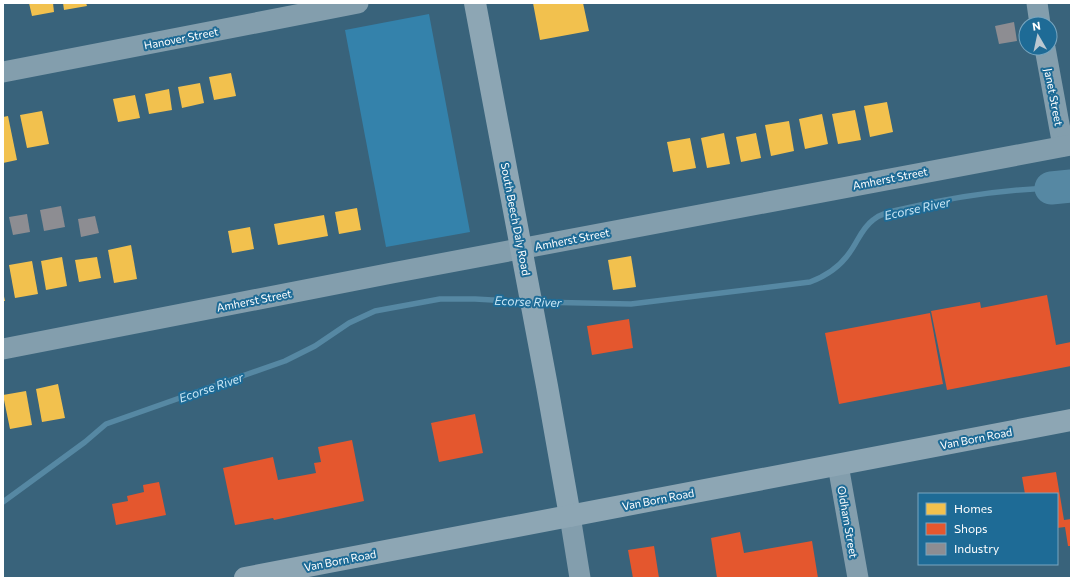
<svg xmlns="http://www.w3.org/2000/svg" width="1074" height="581" viewBox="0 0 1074 581" font-family="Commissioner,sans-serif">
<style>
.green{fill:#3482ab}
.homes{fill:#f2c14e}
.shops{fill:#e4572e}
.industry{fill:#8d8d92}
.lines{fill:none;stroke-linecap:round;stroke-linejoin:round}
.stream{stroke:#5688a3;stroke-width:5.5}
.river{stroke:#5688a3;stroke-width:33}
.minor{stroke:#839ead;stroke-width:21}
.major{stroke:#8da6b4;stroke-width:22}
.labels{text-anchor:middle;dominant-baseline:central;stroke-width:4;stroke-linejoin:round;paint-order:stroke}
.street-label{font-size:11px;fill:#fff;stroke:#1e6b96}
.water-label{font-size:12px;font-style:italic;fill:#c9e7f6;stroke:#1e6b96}
</style>
<rect width="100%" height="100%" fill="#39637b"/>
<!-- green -->
<path class="green" d="M429,14L470,232L386,247L345,30Z"/>
<!-- homes -->
<g class="homes">
<path d="M29,3H53L54,12L32,16Z"/>
<path d="M63,3H86L87,6L64,10Z"/>
<path d="M533,3H583L589,31L540,40Z"/>
<path d="M231,73L236,96L214,100L209,77Z"/>
<path d="M200,83L204,103L182,108L178,87Z"/>
<path d="M169,89L172,110L149,114L145,94Z"/>
<path d="M135,95L140,118L118,122L113,99Z"/>
<path d="M887,102L893,132L870,137L864,106Z"/>
<path d="M855,110L861,140L838,144L832,114Z"/>
<path d="M42,111L49,144L27,148L20,115Z"/>
<path d="M822,114L828,144L805,149L799,119Z"/>
<path d="M8,116L17,160L3,163V117Z"/>
<path d="M789,121L794,151L771,156L765,125Z"/>
<path d="M724,133L730,164L707,168L701,138Z"/>
<path d="M756,133L761,158L741,162L736,137Z"/>
<path d="M690,138L696,168L673,172L667,142Z"/>
<path d="M357,208L361,230L339,234L335,212Z"/>
<path d="M324,215L328,236L278,245L274,224Z"/>
<path d="M250,227L254,249L232,253L228,231Z"/>
<path d="M131,245L137,279L114,283L108,250Z"/>
<path d="M631,256L636,287L613,290L608,260Z"/>
<path d="M62,257L67,286L46,290L41,261Z"/>
<path d="M97,257L101,278L79,282L75,260Z"/>
<path d="M32,261L38,294L15,298L9,265Z"/>
<path d="M3,292L5,301H3Z"/>
<path d="M58,384L65,418L42,422L36,389Z"/>
<path d="M26,391L32,425L10,429L3,395Z"/>
</g>
<!-- shops -->
<g class="shops">
<path d="M1047,295L1056,345L1071,342V366L947,390L931,311L980,302L981,308Z"/>
<path d="M930,313L943,384L839,404L825,333Z"/>
<path d="M629,319L633,348L592,355L587,326Z"/>
<path d="M475,414L483,453L439,462L431,423Z"/>
<path d="M352,440L364,501L274,520L273,518L235,525L223,468L273,457L278,480L316,473L314,463L321,462L318,447Z"/>
<path d="M1056,472L1064,520L1071,519V546H1068L1065,527L1057,528V494H1025L1022,477Z"/>
<path d="M159,482L166,515L116,525L112,504L128,501L127,496L144,492L143,485Z"/>
<path d="M740,532L744,553L812,541L818,578H717L711,538Z"/>
<path d="M654,546L659,578H633L628,550Z"/>
</g>
<!-- industry -->
<g class="industry">
<path d="M1014,22L1017,41L999,44L995,26Z"/>
<path d="M61,206L65,227L44,231L40,210Z"/>
<path d="M27,214L30,232L13,235L9,217Z"/>
<path d="M95,216L99,233L81,237L78,219Z"/>
</g>
<g class="lines">
<!-- stream -->
<g class="stream">
<path d="M536,302L631,304L810,282C826,276 840,267 850,252C858,241 862,228 873,220C882,212 895,211 907,208C954,197 1002,190 1051,188"/>
<path d="M3,502L85,442L106,424L285,361L315,346L349,323L375,311L440,299H475L527,302"/>
</g>
<!-- river -->
<path class="river" d="M1051,188L1071,186"/>
<!-- minor -->
<g class="minor">
<path d="M1037,3L1040,24"/>
<path d="M1045,48L1063,146"/>
<path d="M3,72L358,3"/>
<path d="M3,349L392,273L1071,145"/>
<path d="M838,465L858,578"/>
<path d="M570,516L580,578"/>
</g>
<!-- major -->
<g class="major">
<path d="M475,3L547,386L570,516"/>
<path d="M245,578L1071,420"/>
</g>
</g>
<g class="labels">
<!-- street labels -->
<g class="street-label">
<text transform="translate(181 38) rotate(-11)">Hanover Street</text>
<text transform="translate(1054 97) rotate(79)">Janet Street</text>
<text transform="translate(890 178) rotate(-11)">Amherst Street</text>
<text transform="translate(516 219) rotate(79)">South Beech Daly Road</text>
<text transform="translate(572 239) rotate(-11)">Amherst Street</text>
<text transform="translate(254 300) rotate(-11)">Amherst Street</text>
<text transform="translate(976 438) rotate(-11)">Van Born Road</text>
<text transform="translate(658 499) rotate(-11)">Van Born Road</text>
<text transform="translate(848 522) rotate(80)">Oldham Street</text>
<text transform="translate(340 560) rotate(-11)">Van Born Road</text>
</g>
<!-- water labels -->
<g class="water-label">
<text transform="translate(917 208) rotate(-12)">Ecorse River</text>
<text transform="translate(528 301) rotate(2)">Ecorse River</text>
<text transform="translate(211 387) rotate(-19)">Ecorse River</text>
</g>
</g>
<!-- border -->
<rect width="1074" height="581" fill="none" stroke="#ffffff" stroke-width="8"/>
<!-- legend -->
<rect x="918" y="493" width="140" height="72" fill="#1e6b96" stroke="#78a6c0"/>
<rect x="926" y="503" width="20" height="12" fill="#f2c14e" stroke="#78a6c0"/>
<text x="954" y="513" font-size="12" fill="#ffffff">Homes</text>
<rect x="926" y="523" width="20" height="12" fill="#e4572e" stroke="#78a6c0"/>
<text x="954" y="533" font-size="12" fill="#ffffff">Shops</text>
<rect x="926" y="543" width="20" height="12" fill="#8d8d92" stroke="#78a6c0"/>
<text x="954" y="553" font-size="12" fill="#ffffff">Industry</text>
<!-- north arrow -->
<g transform="translate(1038 36) rotate(351)"><circle r="19" fill="#1e6b96" stroke="#78a6c0"/>
<path d="M0-3L7 15L0 10L-7 15Z" fill="#bac8d1"/>
<text y="-6" font-size="11" font-weight="bold" text-anchor="middle" fill="#ffffff">N</text>
</g>
</svg>
